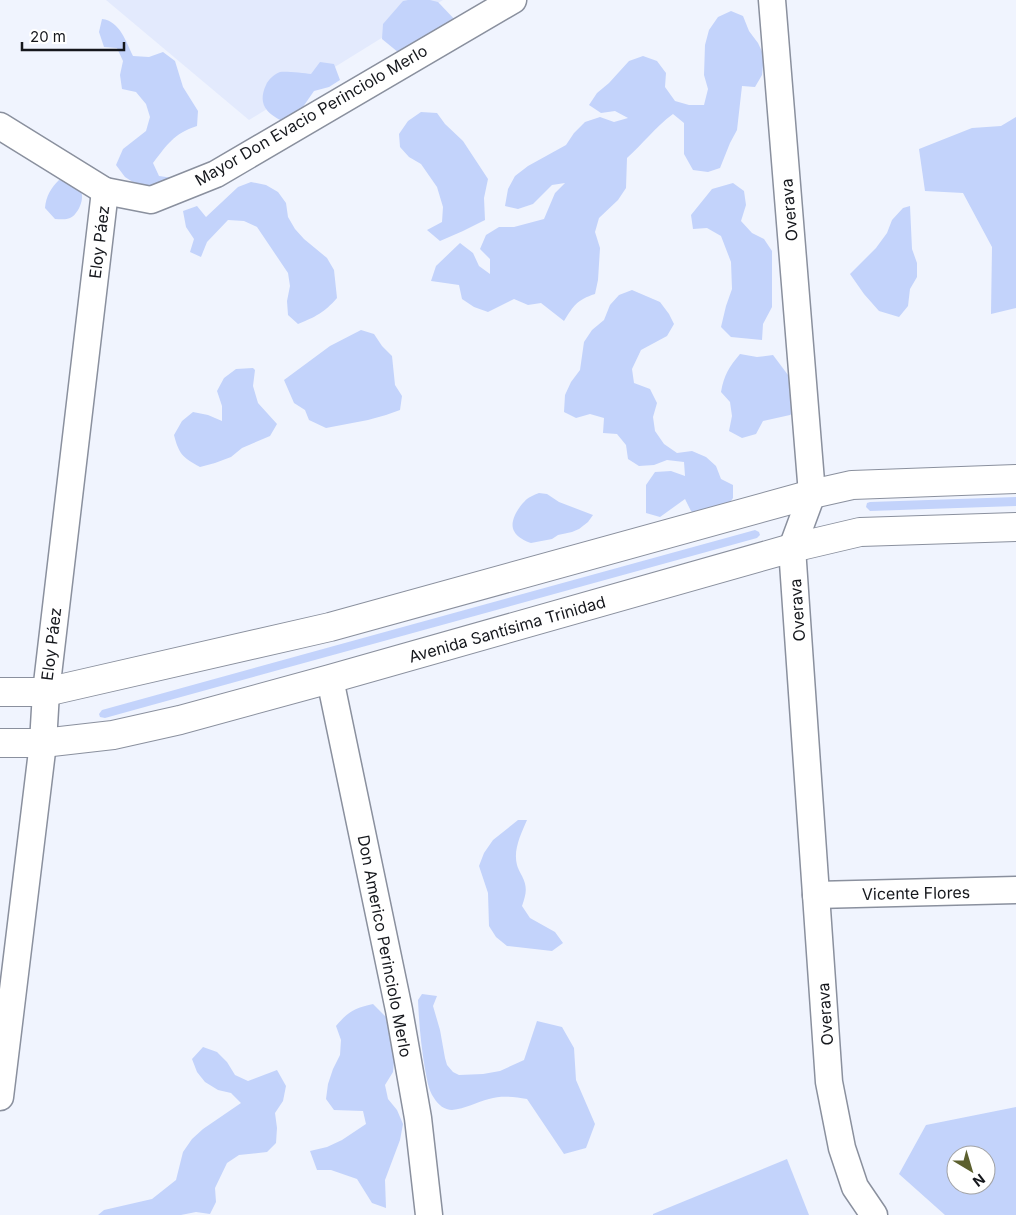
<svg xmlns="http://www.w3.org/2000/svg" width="1016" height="1215" viewBox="0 0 1016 1215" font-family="Inter,sans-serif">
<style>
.built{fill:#e3eafd}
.green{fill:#c3d3fb;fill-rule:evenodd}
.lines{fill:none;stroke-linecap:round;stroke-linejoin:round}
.street-casing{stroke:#8a909e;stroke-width:29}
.primary-casing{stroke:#8a909e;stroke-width:30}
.street{stroke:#fff;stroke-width:26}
.primary{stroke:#fff;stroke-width:28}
.labels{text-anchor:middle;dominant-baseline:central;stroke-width:5;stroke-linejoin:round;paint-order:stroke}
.street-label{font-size:16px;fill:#15171c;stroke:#fff}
</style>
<rect width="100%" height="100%" fill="#f0f4fe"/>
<!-- built -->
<path class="built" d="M106,0H443L249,120Z"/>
<!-- green -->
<g class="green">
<path d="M408,0H430L438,2L457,22L404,57L382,39L383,24L403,1Z"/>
<path d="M731,11L743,16L749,31L758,43L764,56L762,75L755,87L742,86L737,130L730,143L720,168L708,172L693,170L684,154V123L673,114C655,127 643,144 627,158L626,188L618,200L599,218L595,232L600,248L598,280L595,294C577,300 574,305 564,321L541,303L528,305L514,299L488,312L474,307L462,299L459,285L431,281L436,266L460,243L473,253L479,266L490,274V259L480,249L486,235L499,227H514L544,219L555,193L565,183L552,185L533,204L518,209L505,206L508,189L515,176L528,166L566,145L574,133L585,122L600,117L614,122L628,118L615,111L601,113L589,105L597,93L609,83L629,61L643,56L657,61L666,73L665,87L675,101L689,105H704L708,89L704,75L705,45L709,30L718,17Z"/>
<path d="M102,19C120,21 126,42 133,56L149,57L163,52L175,61L183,87L198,111L197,126C173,134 168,144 153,163L159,176L173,178L150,193L125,177L116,165L123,149L146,131L150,117L146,104L136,92L122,89L120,75L123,61L117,48L104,47L99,32Z"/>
<path d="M320,62L334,64L340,80L329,87L314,91L298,114L287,123C270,116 256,106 266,85C268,80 274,74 280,72C285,71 304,73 311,74Z"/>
<path d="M421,112L437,113L445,124L463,141L488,179L484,198L485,220L463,231L440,241L427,230L442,222L443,207L437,187L421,164L409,157L400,147L399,134L408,121Z"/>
<path d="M1016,117V308L991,314L992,247L963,193L925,191L919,149L972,128L1001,126Z"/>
<path d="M59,180C65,181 75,185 80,190C86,197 78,215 70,218C66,220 60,219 55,219L45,208C46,196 51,188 59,180Z"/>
<path d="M251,182L266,185L278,192L286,203L288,217L295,229L304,239L327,258L334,270L337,298C324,313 315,317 298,324L288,315L287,301L290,286L288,273L257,227L244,221L228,220L207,242L201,257L190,252L194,239L186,227L183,211L197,206L206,217L238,187Z"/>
<path d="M733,183L744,191L746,205L741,221L752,233L764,239L772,251V307L763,324L762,340L731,337L721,327L726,306L732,289L731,262L721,236L707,228L693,229L691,215L712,189Z"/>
<path d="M910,206L912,249L917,263V277L910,289L908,306L899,317L879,311L864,294L850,274L876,248L887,233L892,220L903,208Z"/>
<path d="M632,290L660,302L669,314L674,324L667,336L641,350L632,369L634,383L650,389L657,403L653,417L655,431L664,444L677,453L692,451L706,457L716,466L721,479L733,485V498L725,510L701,520L691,511L685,499L660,517L646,513V485L655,472L671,471L685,476L684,462L667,460L654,465L639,466L628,459L626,445L617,434L603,433L604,418L590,414L576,418L564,412L565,395L571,382L580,370L584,342L592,330L604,320L610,305L619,295Z"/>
<path d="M361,330L374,334L382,346L392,356L395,385L402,396L400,410L386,415L368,420L326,428L309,420L305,410L294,403L284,380L330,346Z"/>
<path d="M740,354L757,357L773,355L791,379L803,405L790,415L763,421L756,434L742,438L729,431L732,416L730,402L721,392C724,375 729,367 740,354Z"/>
<path d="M253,368L255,370L253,386L258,403L277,424L270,436L242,448L231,457L215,463L200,467C182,457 179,454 174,435L182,421L193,412L208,415L222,421V406L217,391L224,378L236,369Z"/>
<path d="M539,493L547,494L559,502L593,515L588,522L579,529L572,532L558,535L552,539L531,543C525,541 517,537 514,531C509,522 518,508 524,502C528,497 534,495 539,493Z"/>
<path d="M1016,497V506L870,511L866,507L867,503L870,502Z"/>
<path d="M755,530L759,532L760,535L757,538L105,718L100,717L99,714L102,710Z"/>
<path d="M518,820H527C521,834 513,850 517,865C518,869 520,872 522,876C528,888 526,894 522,906L530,918L555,932L563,943L552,951L507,946L496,937L489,926L488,893L479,866L484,853L493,840Z"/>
<path d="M422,994L437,996L433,1006L440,1030L445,1058L447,1065L453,1072L459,1075L483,1074L500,1071L524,1060L537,1021L562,1027L574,1048L576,1080L595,1124L586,1148L564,1154L527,1099C514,1097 502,1095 489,1099C477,1102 465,1109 452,1110C445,1110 438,1105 434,1098C428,1090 427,1078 425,1069C421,1046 419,1023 418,1000Z"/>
<path d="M373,1004L386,1017L390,1038L395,1053L393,1072L385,1085L388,1099L397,1110L403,1124L400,1140L385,1180L386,1208L372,1203L357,1179L331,1170H317L310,1151L327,1147L342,1140L366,1124L363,1111L334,1110L326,1099L328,1084L333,1069L340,1055L341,1040L336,1026C348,1012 354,1008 373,1004Z"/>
<path d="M203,1047L217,1052L227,1062L235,1075L248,1081L277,1070L286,1086L283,1101L275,1113L277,1128L276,1143L267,1152L239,1155L227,1163L215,1188L216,1202L210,1214L196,1212L181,1215H98L104,1210L152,1199L176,1180L183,1152L192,1139L203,1129L241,1103L231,1093L218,1090L205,1082L197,1072L192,1059Z"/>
<path d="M1016,1107V1215H945L899,1174L926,1125ZM956,1155H986V1185H956Z"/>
<path d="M787,1159L809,1215H653V1214Z"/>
</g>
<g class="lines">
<!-- street casing -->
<g class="street-casing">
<g id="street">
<path d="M772,0L812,494L792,548L829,1082L842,1148L855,1187L874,1215"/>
<path d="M0,126L105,191L151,200L216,174L513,0"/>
<path d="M330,679L399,1010L418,1118L429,1215"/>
<path d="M816,895L1016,890"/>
<path d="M0,1097L43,743L46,692L105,191"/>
</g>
</g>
<!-- primary casing -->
<g class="primary-casing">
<g id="primary">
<path d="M0,692H46L330,627L812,494L852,485L1016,479"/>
<path d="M0,743H43L113,735L180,720L330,679L792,548L860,532L1016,527"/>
</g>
</g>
<!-- street -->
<use href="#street" class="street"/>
<!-- primary -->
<use href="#primary" class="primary"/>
</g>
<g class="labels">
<!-- street labels -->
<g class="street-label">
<text transform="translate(311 115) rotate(-30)">Mayor Don Evacio Perinciolo Merlo</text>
<text transform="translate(789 210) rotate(-95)">Overava</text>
<text transform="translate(99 242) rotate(-83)">Eloy Páez</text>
<text transform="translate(797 610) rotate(-94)">Overava</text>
<text transform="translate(507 629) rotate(-16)">Avenida Santísima Trinidad</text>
<text transform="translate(51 644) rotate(-83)">Eloy Páez</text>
<text transform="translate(916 893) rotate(-1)">Vicente Flores</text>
<text transform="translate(385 946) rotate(79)">Don Americo Perinciolo Merlo</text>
<text transform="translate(825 1014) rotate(-94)">Overava</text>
</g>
</g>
<!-- north arrow -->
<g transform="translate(971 1170) rotate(142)"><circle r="24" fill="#ffffff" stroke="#a1a2a4"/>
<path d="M0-4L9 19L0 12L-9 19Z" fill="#5c602e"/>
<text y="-8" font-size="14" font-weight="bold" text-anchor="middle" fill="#15171c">N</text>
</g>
<!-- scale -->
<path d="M22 42v8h102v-8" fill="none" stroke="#15171c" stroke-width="2.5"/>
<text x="30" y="42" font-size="15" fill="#15171c" stroke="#ffffff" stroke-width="4" paint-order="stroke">20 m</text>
</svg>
